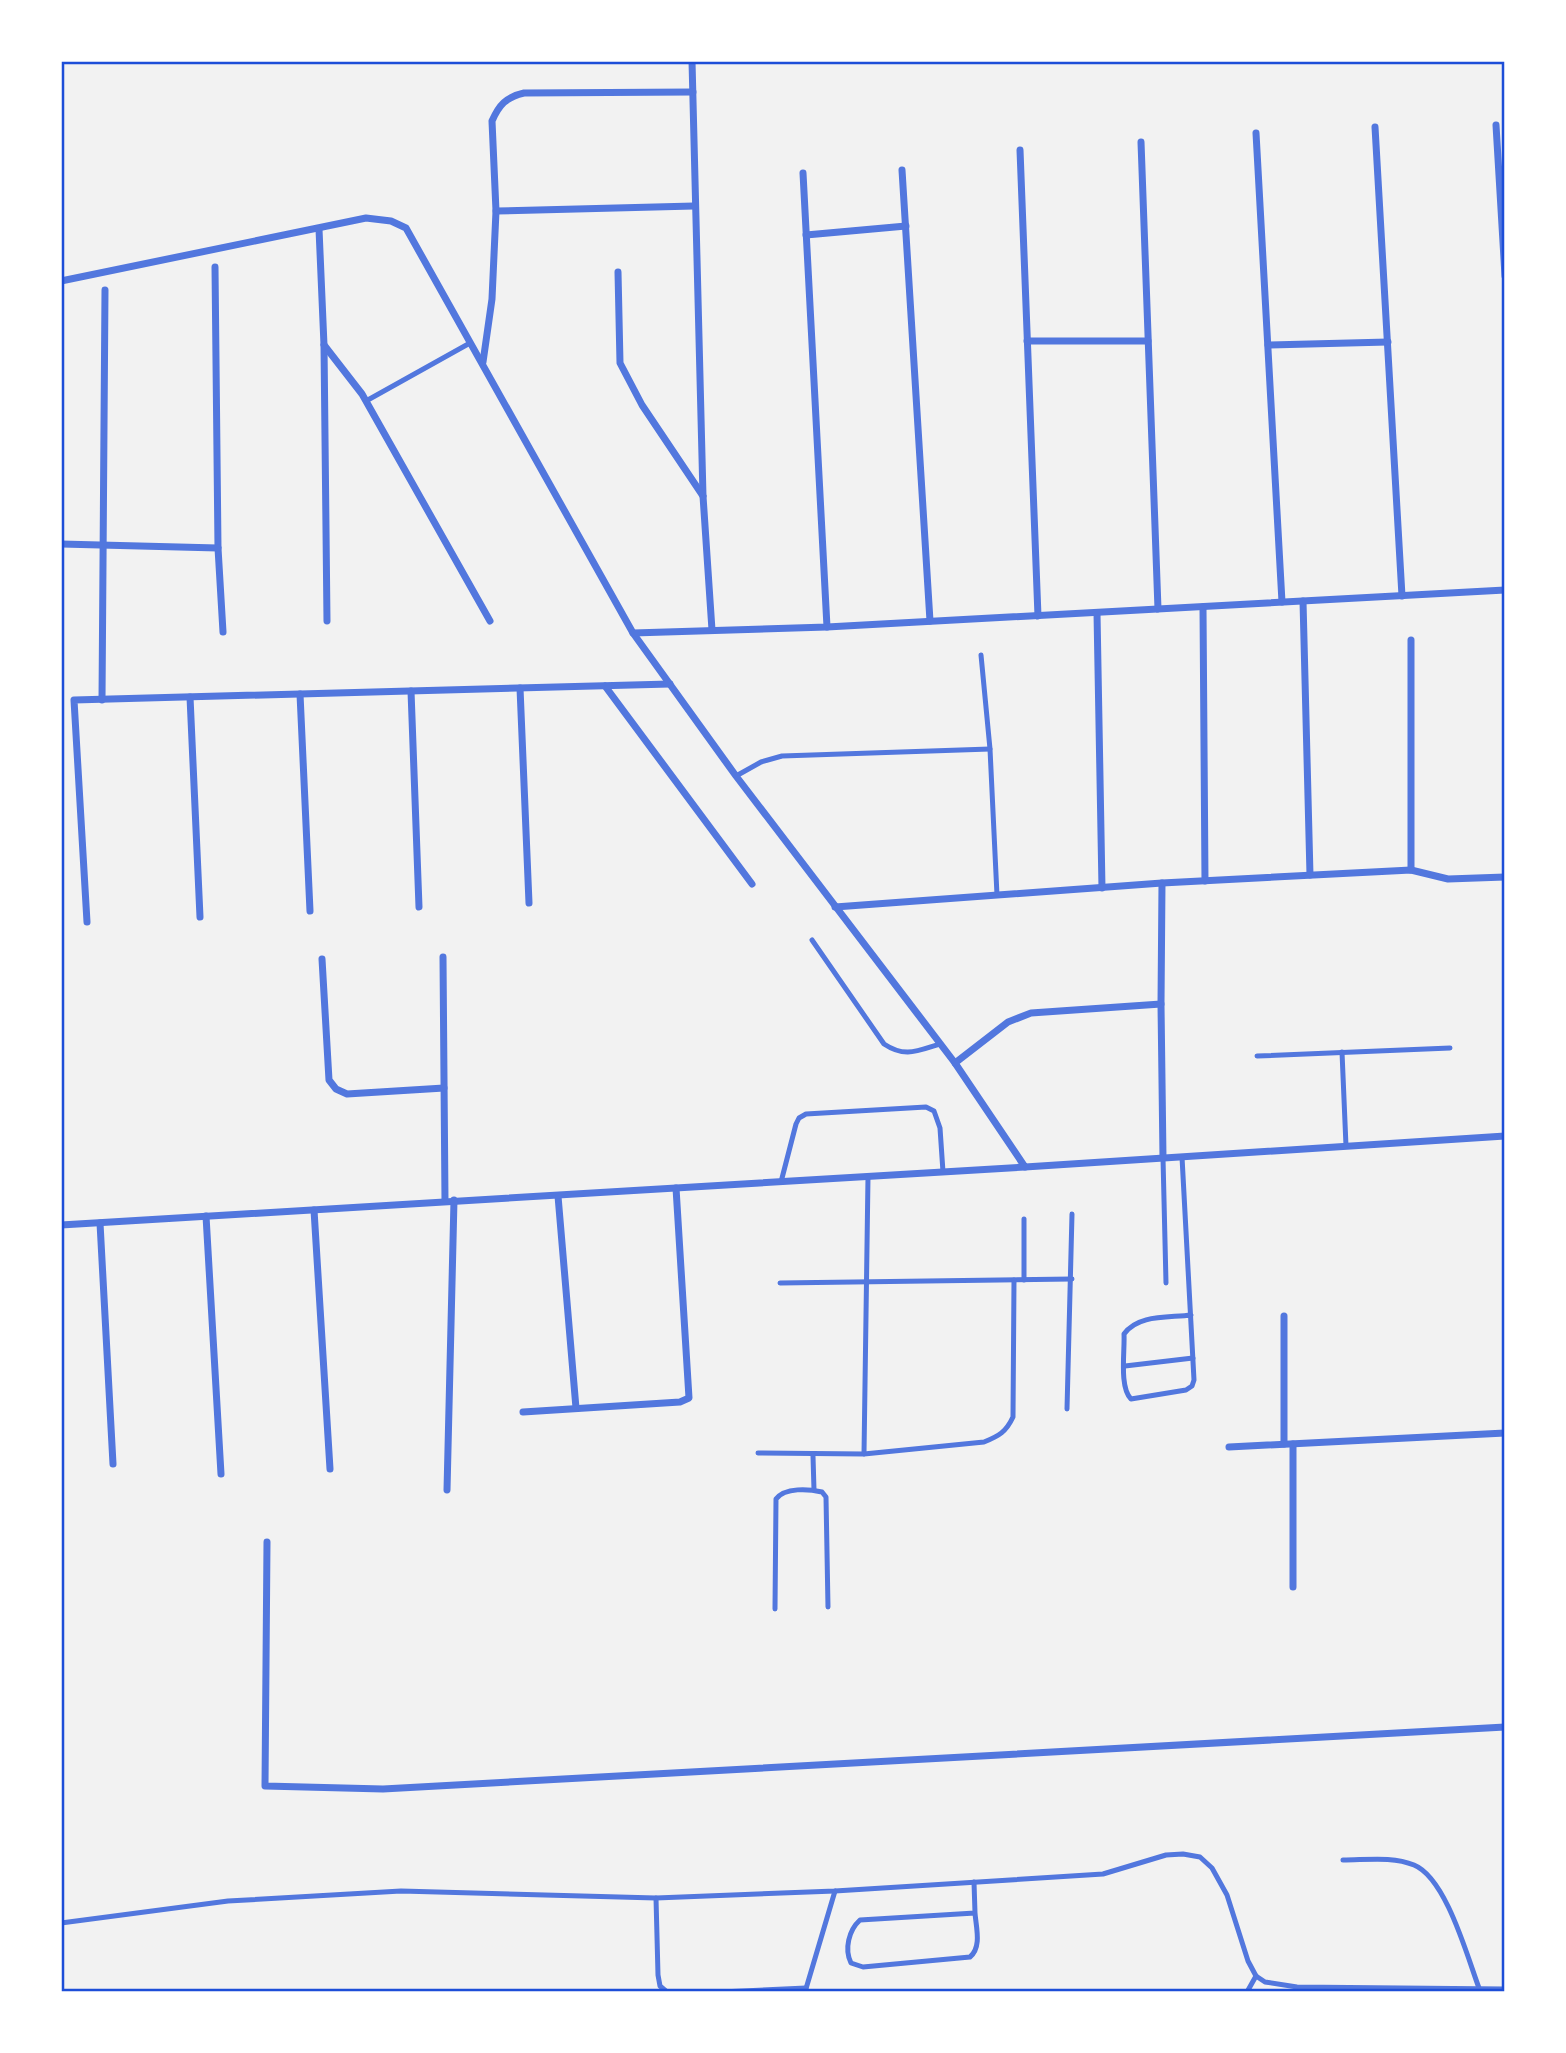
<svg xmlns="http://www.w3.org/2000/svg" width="1566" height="2053" viewBox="0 0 1566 2053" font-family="'Libre Baskerville',serif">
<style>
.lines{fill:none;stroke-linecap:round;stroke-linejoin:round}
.service{stroke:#5277de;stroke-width:5}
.minor{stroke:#5277de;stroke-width:7}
.neatline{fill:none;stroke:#1d4ed8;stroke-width:2.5}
</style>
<rect width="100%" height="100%" fill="#f2f2f2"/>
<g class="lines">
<!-- service -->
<g class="service">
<path d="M366,401L470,343"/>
<path d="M981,655L990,749L997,895"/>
<path d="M736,776L761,762L782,756L990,749"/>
<path d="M812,940L884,1044C905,1058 917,1051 940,1044"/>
<path d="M1342,1052L1346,1146"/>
<path d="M1257,1056L1450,1048"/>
<path d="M1182,1157L1194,1380L1192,1386L1186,1390L1131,1399C1119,1387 1125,1351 1124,1334C1138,1314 1169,1318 1191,1315"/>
<path d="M1163,1158L1166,1283"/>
<path d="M781,1182L796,1124L799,1118L806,1114L926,1107L934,1111L940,1128L943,1172"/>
<path d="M1024,1280V1219"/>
<path d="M780,1283L1072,1279"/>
<path d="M1125,1366L1193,1358"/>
<path d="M1067,1409L1072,1214"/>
<path d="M758,1453L864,1454L984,1442C999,1436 1006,1432 1013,1417L1014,1280"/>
<path d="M864,1454L868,1177"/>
<path d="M813,1456L814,1490"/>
<path d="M775,1609L776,1499C785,1487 809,1489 822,1492L826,1497L828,1607"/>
<path d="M1343,1860C1366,1860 1393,1856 1414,1865C1446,1878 1467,1956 1479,1988"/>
<path d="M974,1882L975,1913L860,1920C849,1930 844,1949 851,1963L863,1967L970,1957C982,1947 976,1927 975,1913"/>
<path d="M656,1898L658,1975L660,1986L667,1992"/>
<path d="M61,1923L228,1901L401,1891L656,1898L835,1891L1103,1874L1166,1855L1183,1854L1200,1857L1212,1868L1227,1895L1248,1961L1256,1976L1265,1982L1297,1987L1505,1989"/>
<path d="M721,1992L806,1988"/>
<path d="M805,1992L835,1891"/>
<path d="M1247,1992L1256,1976"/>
</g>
<!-- minor -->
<g class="minor">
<path d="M692,61L703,496L712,630"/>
<path d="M1496,125L1505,276"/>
<path d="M1375,127L1402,596"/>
<path d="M1256,133L1282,602"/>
<path d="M1141,142L1158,609"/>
<path d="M1020,150L1038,616"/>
<path d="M902,170L930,621"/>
<path d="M803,173L827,627"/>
<path d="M496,211L694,206"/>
<path d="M319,229L324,345L327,621"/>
<path d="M806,235L906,226"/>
<path d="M215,267L218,548L223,632"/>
<path d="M618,272L620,363L642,405L703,496"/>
<path d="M61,281L366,218L391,221L406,228L633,633L736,776L955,1063L1025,1167L1505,1136"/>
<path d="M1027,341H1148"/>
<path d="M324,345L362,394L490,621"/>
<path d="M1268,345L1388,342"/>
<path d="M483,362L492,299L496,211L492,121C499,105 506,97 524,93L693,92"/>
<path d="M61,544L218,548"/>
<path d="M1303,601L1310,875"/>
<path d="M1203,607L1205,881"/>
<path d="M1097,613L1102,888"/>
<path d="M633,633L827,627L1505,590"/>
<path d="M605,686L752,884"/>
<path d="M520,688L529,903"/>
<path d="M411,691L419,907"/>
<path d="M300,694L310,911"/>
<path d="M190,697L200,917"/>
<path d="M102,700L105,290"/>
<path d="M1411,870V640"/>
<path d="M1162,883L1161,1004L1163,1158"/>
<path d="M835,907L1162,883L1411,870L1448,879L1505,877"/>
<path d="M87,922L74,700L670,684"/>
<path d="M443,957L445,1201"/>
<path d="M322,959L329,1080L336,1089L347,1094L444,1088"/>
<path d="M955,1063L1008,1022L1031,1013L1161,1004"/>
<path d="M558,1196L576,1408"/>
<path d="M314,1210L330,1469"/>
<path d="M206,1216L221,1474"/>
<path d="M100,1223L113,1464"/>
<path d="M61,1225L1025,1167"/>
<path d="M1284,1316V1444"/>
<path d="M523,1412L680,1402L689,1398L676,1188"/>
<path d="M1293,1444V1587"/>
<path d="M1229,1447L1505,1433"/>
<path d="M447,1490L454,1200"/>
<path d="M267,1542L265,1786L383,1789L1505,1727"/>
</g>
</g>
<!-- border -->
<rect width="1566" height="2053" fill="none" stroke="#ffffff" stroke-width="126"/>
<rect x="63" y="63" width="1440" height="1927" class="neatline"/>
</svg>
